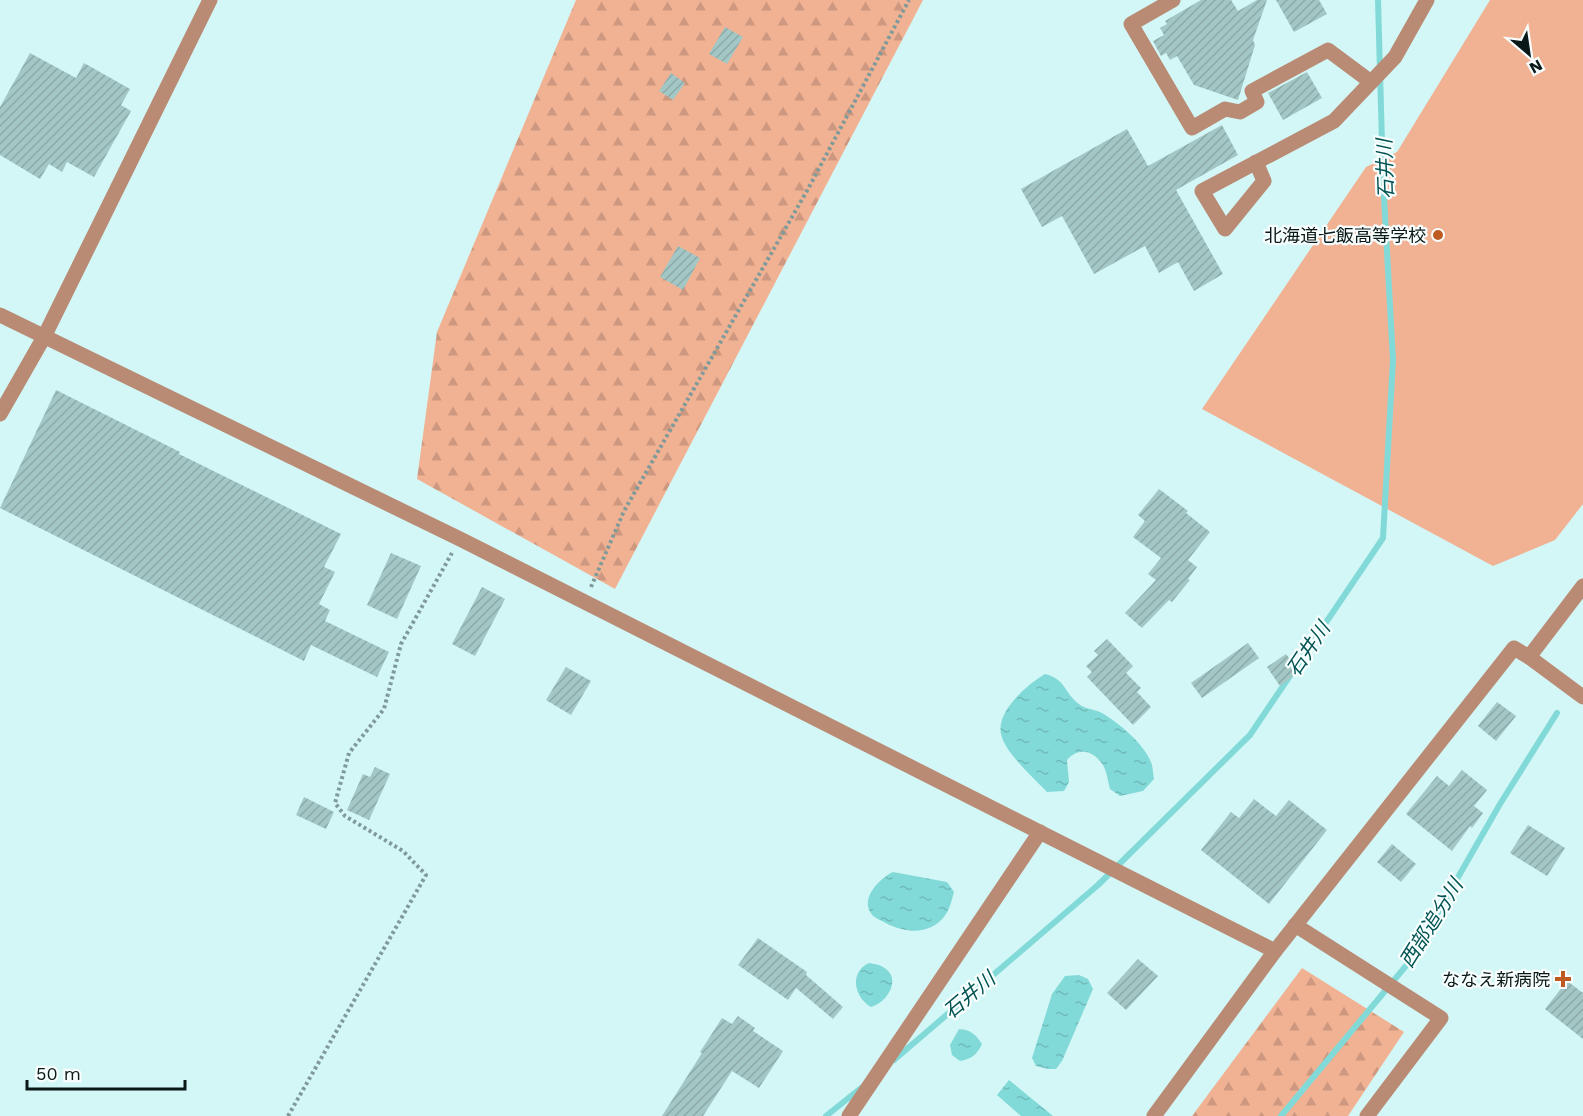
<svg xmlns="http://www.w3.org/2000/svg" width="1583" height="1116" viewBox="0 0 1583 1116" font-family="'Work Sans','Noto Sans JP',sans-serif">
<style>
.forest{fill:url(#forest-firs)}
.park{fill:#f1b294}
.water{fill:url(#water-ripples)}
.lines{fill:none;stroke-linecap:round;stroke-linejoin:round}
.stream{stroke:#82dad8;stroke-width:6}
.building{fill:url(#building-hatch)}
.path{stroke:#7f9a99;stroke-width:4;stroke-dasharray:3 3;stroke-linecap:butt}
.minor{stroke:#b98b75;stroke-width:15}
.poi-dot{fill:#be5b20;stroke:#f7fefd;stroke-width:2}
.labels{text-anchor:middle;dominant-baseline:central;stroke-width:4.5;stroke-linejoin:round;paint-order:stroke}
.poi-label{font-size:18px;fill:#0a1817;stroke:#f7fefd;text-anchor:end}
.water-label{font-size:20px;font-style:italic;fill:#005352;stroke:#f7fefd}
</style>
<defs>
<pattern id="forest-firs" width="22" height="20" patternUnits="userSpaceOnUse" patternTransform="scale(1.5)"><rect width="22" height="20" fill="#f1b294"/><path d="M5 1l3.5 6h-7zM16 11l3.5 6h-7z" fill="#cd987f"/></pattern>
<pattern id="water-ripples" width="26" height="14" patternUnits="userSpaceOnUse" patternTransform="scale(1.5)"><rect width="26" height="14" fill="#82dad8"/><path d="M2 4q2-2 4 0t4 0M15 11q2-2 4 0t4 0" fill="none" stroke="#6fbab9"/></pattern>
<pattern id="building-hatch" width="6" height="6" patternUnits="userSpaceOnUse" patternTransform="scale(1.5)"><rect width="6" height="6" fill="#a3c7c5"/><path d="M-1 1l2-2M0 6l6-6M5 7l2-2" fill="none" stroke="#8baaa8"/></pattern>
</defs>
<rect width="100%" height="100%" fill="#d3f7f6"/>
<!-- forest -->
<g class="forest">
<path d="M576,0H923L615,589L417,479L437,332Z"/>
<path d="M1302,968L1404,1032L1348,1116H1192Z"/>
</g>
<!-- park -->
<path class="park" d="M1490,0H1583V504L1555,540L1493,566L1202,409L1366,167L1397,152Z"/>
<!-- water -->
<g class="water">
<path d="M1045,674C1066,679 1064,693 1079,704C1085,709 1093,709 1100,712C1117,721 1147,746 1152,765C1153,769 1153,774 1154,779L1143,791L1120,796L1110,789C1108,782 1107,772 1103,765C1094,751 1079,746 1067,760L1069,782L1064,791L1047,792C1034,778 1005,753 1001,734C996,711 1028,684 1045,674Z"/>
<path d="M893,872L947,882L954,892C952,899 950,908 946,914C931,937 902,933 882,921C878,919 873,917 871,913C860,898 880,878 893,872Z"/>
<path d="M869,963C873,964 879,964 883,967C903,978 887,1003 871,1007C854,997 849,972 869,963Z"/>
<path d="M1079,975L1088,979L1093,989L1062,1061L1056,1069H1048L1036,1066L1032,1058L1052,994L1065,976Z"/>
<path d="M959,1029C971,1030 975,1034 982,1044C977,1055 971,1059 960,1061L952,1055L950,1045Z"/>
<path d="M1009,1080L1053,1116H1021L997,1095Z"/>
</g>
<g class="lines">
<!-- stream -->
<g class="stream">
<path d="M894,1060L1098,885L1250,735L1383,538L1393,360L1383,179L1378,0"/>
<path d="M826,1116L861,1088"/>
<path d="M1281,1116L1410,961L1500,804L1557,713"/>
</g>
</g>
<!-- building -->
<g class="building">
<path d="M1201,0H1231L1238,11L1257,0H1267L1253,40L1255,45L1238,100L1194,85L1177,56L1170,60L1166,53L1161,56L1153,41L1164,35L1160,28L1167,24L1165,21Z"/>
<path d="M1276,0H1319L1327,14L1294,32Z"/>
<path d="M725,27L743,37L727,64L709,54Z"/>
<path d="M30,53L76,78L84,63L130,89L121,105L131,111L94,177L67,162L62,172L49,164L40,179L0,155V107Z"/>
<path d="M1307,72L1322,98L1283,120L1268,93Z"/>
<path d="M671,73L685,83L673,100L659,91Z"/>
<path d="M1222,125L1238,155L1176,190L1223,274L1194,291L1178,262L1159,273L1145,246L1094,274L1062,216L1042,227L1021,189L1127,129L1148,166Z"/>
<path d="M678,246L700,258L683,290L660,277Z"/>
<path d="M56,390L180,452L179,454L341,534L324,567L335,572L319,604L330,610L325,621L389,652L377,677L311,645L304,661L0,508Z"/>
<path d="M1159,489L1188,511L1186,513L1210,532L1188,560L1197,567L1188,579L1190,580L1172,602L1169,600L1142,628L1125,613L1156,580L1148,574L1161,558L1133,537L1145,521L1138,515Z"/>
<path d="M391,553L421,566L397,619L367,605Z"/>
<path d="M482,587L505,599L475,656L452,644Z"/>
<path d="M1107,639L1133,666L1126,673L1141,688L1137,692L1151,707L1133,725L1087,677L1092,672L1086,666L1098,655L1094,651Z"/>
<path d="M1248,643L1259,658L1202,698L1191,683Z"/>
<path d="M1286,654L1299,672L1280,686L1267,667Z"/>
<path d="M566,667L591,681L571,715L546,700Z"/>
<path d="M1497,702L1516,716L1496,741L1478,726Z"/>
<path d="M375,767L390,774L369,820L347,810L363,774L370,777Z"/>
<path d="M1462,770L1487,790L1474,806L1483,813L1472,828L1470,826L1452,851L1406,814L1437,776L1449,786Z"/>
<path d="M304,797L334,812L326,829L296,815Z"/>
<path d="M1254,799L1276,816L1289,800L1327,830L1269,904L1201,850L1231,812L1239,818Z"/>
<path d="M1528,825L1565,848L1547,876L1510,853Z"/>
<path d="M1392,844L1416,864L1401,882L1377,862Z"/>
<path d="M758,938L807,972L806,975L843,1007L833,1019L796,988L788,1000L738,965Z"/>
<path d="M1138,959L1158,976L1126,1010L1107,993Z"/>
<path d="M1567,981L1583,993V1039L1545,1009Z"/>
<path d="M738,1016L755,1028L753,1031L783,1051L759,1088L732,1071L703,1116H662L702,1053L700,1052L722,1018L732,1024Z"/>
</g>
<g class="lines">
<!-- path -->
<g class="path">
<path d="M591,587L624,511L808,189L909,0"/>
<path d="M288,1116L426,875L403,851L345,816L335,803L349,753L384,709L401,644L452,553"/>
</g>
<!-- minor -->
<g class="minor">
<path d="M1173,0L1131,24L1192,128L1225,109L1240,112L1257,102L1252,91L1328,50L1371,82"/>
<path d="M1256,162L1264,181L1225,229L1202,191L1334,121L1395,57L1427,0"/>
<path d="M0,315L460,539L1275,951"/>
<path d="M0,414L44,337L210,0"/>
<path d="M1529,657L1583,697"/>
<path d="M1295,925L1441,1018L1367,1116"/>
<path d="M849,1116L1040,832"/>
<path d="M1154,1116L1275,951L1514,648L1529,657L1583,586"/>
</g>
</g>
<!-- markers -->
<g class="poi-dot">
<circle cx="1438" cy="235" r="6"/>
<path d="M1560 970h6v6h6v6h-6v6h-6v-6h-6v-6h6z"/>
</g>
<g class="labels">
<!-- poi labels -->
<g class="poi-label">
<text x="1426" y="235">北海道七飯高等学校</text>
<text x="1550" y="979">ななえ新病院</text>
</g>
<!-- water labels -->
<g class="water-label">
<text transform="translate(1385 169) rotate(-92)">石井川</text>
<text transform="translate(1308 649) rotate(-56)">石井川</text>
<text transform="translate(1431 923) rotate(-58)">西部追分川</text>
<text transform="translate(969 995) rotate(-40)">石井川</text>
</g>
</g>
<!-- north arrow -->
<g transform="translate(1529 54) rotate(151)" stroke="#f7fefd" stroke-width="4.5" paint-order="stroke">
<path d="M0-4.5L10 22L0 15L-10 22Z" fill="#0a1817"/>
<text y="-9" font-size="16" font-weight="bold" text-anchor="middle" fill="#0a1817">N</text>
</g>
<!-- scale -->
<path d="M27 1080v9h158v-9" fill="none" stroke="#0a1817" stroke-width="3"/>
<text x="36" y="1080" font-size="18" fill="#0a1817" stroke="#f7fefd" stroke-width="4.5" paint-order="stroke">50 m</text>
</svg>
